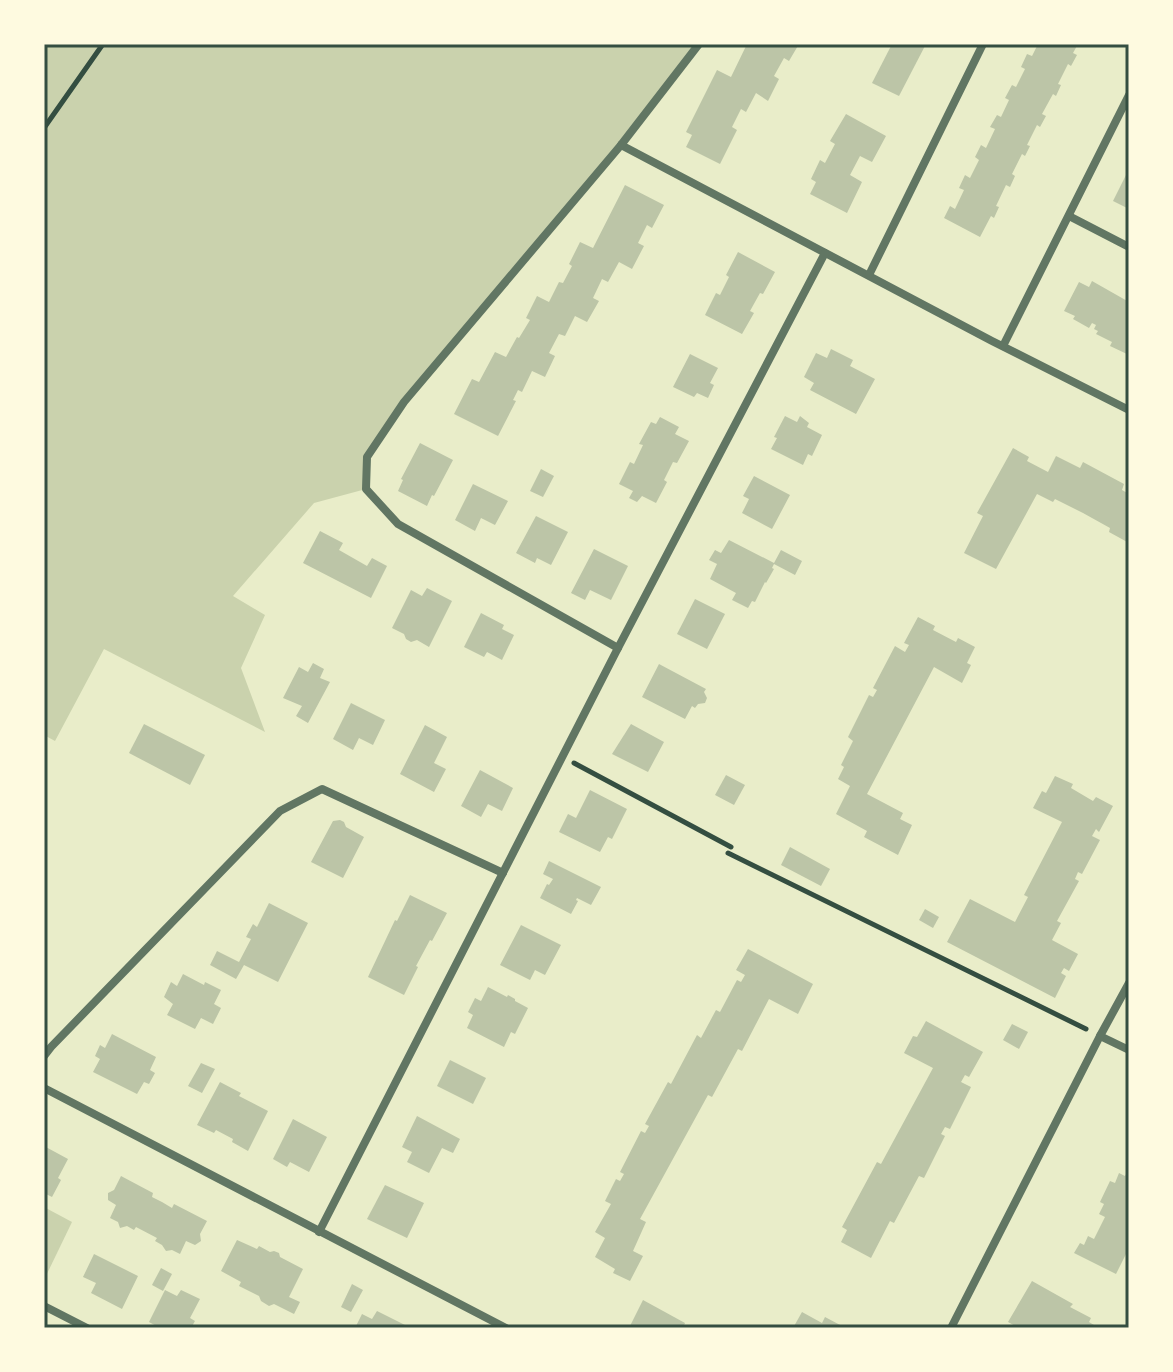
<svg xmlns="http://www.w3.org/2000/svg" width="1173" height="1372" viewBox="0 0 1173 1372" font-family="Manrope,sans-serif">
<style>
.green{fill:#cad2ad}
.building{fill:#bcc5a7}
.lines{fill:none;stroke-linecap:round;stroke-linejoin:round}
.path{stroke:#344e41;stroke-width:5}
.minor{stroke:#617663;stroke-width:8}
.neatline{fill:none;stroke:#344e41;stroke-width:3}
</style>
<rect width="100%" height="100%" fill="#e9edc9"/>
<!-- green -->
<g class="green">
<path d="M44,44H699L621,145L404,402L367,457L366,489L314,503L233,596L265,615L241,668L265,732L104,649L55,741L44,735Z"/>
<path d="M44,1207L72,1222L44,1280Z"/>
</g>
<!-- building -->
<g class="building">
<path d="M747,44H799L789,61L784,58L774,76L779,79L768,101L756,93L746,112L741,109L732,127L737,130L720,164L686,147L692,135L686,132L717,70L731,77Z"/>
<path d="M892,44H926L899,96L872,83Z"/>
<path d="M1038,44H1078L1073,53L1077,55L1071,66L1068,64L1058,84L1061,85L1056,96L1053,94L1042,114L1046,116L1040,127L1037,125L1027,145L1030,146L1025,156L1022,154L1012,174L1015,176L1010,187L1006,185L996,206L999,207L994,218L991,216L980,237L944,218L950,206L955,209L964,190L959,188L965,175L970,178L979,160L975,157L981,145L986,148L995,129L990,127L997,115L1001,117L1009,100L1005,98L1012,85L1016,87L1025,69L1021,67L1027,54L1032,56Z"/>
<path d="M846,114L886,136L872,162L860,156L850,175L862,182L847,213L810,194L816,182L811,179L820,160L825,163L835,144L830,141Z"/>
<path d="M1129,169V209L1113,201Z"/>
<path d="M625,185L664,205L652,228L647,225L638,243L644,246L632,269L619,262L608,282L602,279L593,298L599,301L587,322L575,316L565,336L559,334L549,353L555,356L545,377L532,371L522,392L518,390L513,400L516,401L498,436L454,414L472,379L479,382L495,352L506,357L517,337L519,338L530,320L526,318L537,296L549,302L559,282L563,283L572,266L569,264L580,242L593,248Z"/>
<path d="M738,252L775,272L763,294L760,293L750,311L754,313L742,334L705,315L716,293L720,295L729,277L726,275Z"/>
<path d="M1092,281L1129,302V355L1110,346L1112,342L1096,334L1098,331L1094,329L1096,325L1092,323L1089,328L1073,319L1075,316L1064,311L1079,282L1089,287Z"/>
<path d="M831,349L853,360L850,366L875,379L856,414L810,390L814,383L804,377L816,353L827,358Z"/>
<path d="M690,354L718,368L710,383L714,385L708,398L697,393L694,397L673,387Z"/>
<path d="M785,416L797,422L800,416L809,423L807,427L822,435L812,456L808,454L803,465L771,449L777,438L774,437Z"/>
<path d="M660,417L679,427L675,434L689,441L677,463L673,462L664,480L667,482L656,503L642,496L637,502L629,498L633,491L619,484L630,462L634,464L643,445L639,444L651,422L656,424Z"/>
<path d="M420,443L453,460L434,496L432,495L427,506L398,491L403,480L401,479Z"/>
<path d="M1013,448L1029,457L1027,461L1048,472L1056,456L1080,468L1083,462L1124,484L1122,490L1129,494V543L1109,532L1110,528L1083,513L1055,499L1053,502L1037,494L996,569L964,553L983,516L977,513Z"/>
<path d="M541,469L554,476L543,497L530,491Z"/>
<path d="M754,476L790,495L772,529L742,513L749,499L743,496Z"/>
<path d="M473,484L508,501L495,525L481,518L475,531L455,520Z"/>
<path d="M536,516L568,532L551,565L537,558L535,563L516,553Z"/>
<path d="M320,531L343,543L339,550L367,566L372,558L387,566L371,598L303,563Z"/>
<path d="M729,540L774,563L781,550L802,561L795,575L774,564L772,568L774,569L766,583L765,582L755,602L752,601L748,608L732,600L736,593L710,579L717,564L709,560L715,550L721,553Z"/>
<path d="M594,549L628,566L611,600L590,590L585,600L571,593Z"/>
<path d="M427,588L452,601L429,647L417,640L411,642L406,639L404,634L392,628L411,590L422,596Z"/>
<path d="M695,599L725,614L707,649L677,634Z"/>
<path d="M481,613L504,625L502,629L514,635L502,660L487,652L484,657L464,647Z"/>
<path d="M918,617L935,626L933,630L956,642L958,638L975,647L967,663L971,665L962,683L934,667L867,794L903,813L900,819L912,825L898,855L864,837L867,831L836,814L850,786L838,779L844,767L841,765L853,741L848,737L869,695L873,697L877,690L873,688L895,646L905,652L909,645L904,643Z"/>
<path d="M313,663L324,669L320,678L330,682L308,723L296,716L302,706L283,698L299,667L308,672Z"/>
<path d="M659,664L706,689L704,692L707,698L705,703L698,704L695,708L692,706L685,719L642,697Z"/>
<path d="M351,703L385,720L373,745L359,738L353,750L333,739Z"/>
<path d="M144,724L205,755L190,785L129,753Z"/>
<path d="M631,724L664,742L648,772L612,754Z"/>
<path d="M425,725L447,737L434,763L446,769L434,792L400,774Z"/>
<path d="M480,770L513,788L502,811L488,804L481,817L461,806Z"/>
<path d="M726,775L745,785L734,805L715,795Z"/>
<path d="M1055,776L1073,784L1071,788L1093,801L1096,797L1113,806L1099,832L1096,829L1092,836L1100,840L1082,874L1078,872L1075,879L1079,881L1057,921L1061,923L1052,940L1078,954L1069,971L1064,968L1061,973L1066,976L1055,998L947,942L970,899L1015,922L1028,897L1024,895L1062,822L1033,808L1042,791L1046,793Z"/>
<path d="M590,790L627,809L612,839L608,837L600,852L559,832L568,814L576,818Z"/>
<path d="M340,820L344,822L346,827L364,837L343,878L311,862L333,821Z"/>
<path d="M790,847L830,869L821,886L781,865Z"/>
<path d="M549,861L601,887L591,905L577,898L576,900L578,901L571,914L540,898L547,884L549,885L553,879L543,874Z"/>
<path d="M410,895L447,913L432,941L430,940L416,966L418,967L404,995L368,977L395,920L397,921Z"/>
<path d="M269,903L308,923L278,982L244,965L236,979L210,965L217,951L239,962L251,939L246,937L253,924L257,927Z"/>
<path d="M925,909L939,917L933,928L919,920Z"/>
<path d="M521,925L561,945L545,975L535,970L530,980L500,965Z"/>
<path d="M748,949L813,984L798,1014L769,999L742,1051L738,1049L712,1097L708,1095L640,1219L646,1222L633,1251L643,1256L630,1281L613,1273L615,1269L595,1257L605,1238L595,1232L611,1204L605,1201L616,1179L620,1181L624,1174L620,1172L641,1131L645,1133L649,1126L645,1124L668,1082L671,1084L697,1035L701,1038L716,1010L720,1012L737,980L741,982L745,975L736,970Z"/>
<path d="M183,974L204,985L205,982L221,990L214,1004L221,1008L213,1024L201,1018L195,1029L167,1015L173,1004L164,997L171,982L177,986Z"/>
<path d="M488,987L507,997L508,995L515,999V1001L528,1008L515,1034L511,1032L504,1047L467,1028L473,1015L468,1012L475,998L481,1001Z"/>
<path d="M926,1021L983,1052L969,1077L965,1075L961,1082L971,1087L950,1129L945,1127L941,1134L945,1136L924,1178L919,1176L894,1223L890,1221L871,1258L841,1242L847,1230L842,1227L877,1162L881,1164L933,1068L904,1053L913,1036L917,1037Z"/>
<path d="M1012,1024L1028,1032L1019,1049L1003,1040Z"/>
<path d="M112,1034L156,1057L150,1070L155,1073L149,1084L144,1082L137,1094L93,1072L100,1059L95,1056L100,1045L105,1048Z"/>
<path d="M450,1060L486,1078L473,1104L437,1086Z"/>
<path d="M201,1063L215,1069L202,1093L188,1086Z"/>
<path d="M220,1082L241,1093L239,1096L268,1111L248,1151L232,1142L233,1139L216,1130L214,1133L197,1125Z"/>
<path d="M417,1116L460,1139L453,1153L442,1148L429,1173L407,1162L412,1152L402,1147Z"/>
<path d="M293,1119L327,1137L309,1172L290,1162L287,1167L273,1159Z"/>
<path d="M44,1146L68,1159L58,1178L61,1180L52,1197L44,1193Z"/>
<path d="M1129,1169V1253L1127,1252L1116,1274L1074,1253L1080,1243L1084,1245L1088,1236L1094,1239L1105,1217L1099,1214L1104,1204L1100,1202L1110,1181L1115,1183L1119,1173L1125,1176Z"/>
<path d="M121,1176L153,1193L152,1197L162,1202L172,1208L174,1204L207,1221L200,1234L201,1241L195,1245L186,1241L180,1254L172,1250L166,1251L162,1245L155,1241L157,1238L136,1227L134,1230L127,1226L120,1228L118,1222L110,1218L116,1205L108,1200V1193L114,1190Z"/>
<path d="M385,1185L424,1203L407,1238L367,1219Z"/>
<path d="M237,1240L257,1249L259,1246L270,1252L274,1251L279,1253L280,1257L303,1269L289,1297L300,1302L294,1314L274,1304L269,1306L261,1301L259,1296L239,1286L241,1282L221,1271Z"/>
<path d="M94,1254L138,1276L122,1309L91,1293L96,1283L83,1277Z"/>
<path d="M161,1268L172,1274L163,1291L152,1285Z"/>
<path d="M1032,1281L1073,1304L1070,1307L1091,1318L1089,1322L1099,1328H1019L1008,1322Z"/>
<path d="M352,1284L363,1290L351,1312L341,1307Z"/>
<path d="M165,1290L177,1296L181,1290L200,1299L190,1318L195,1321L191,1328H160L149,1322Z"/>
<path d="M643,1300L685,1323L683,1328H629Z"/>
<path d="M377,1311L411,1328H355L362,1314L372,1319Z"/>
<path d="M802,1312L822,1323L825,1317L842,1326L841,1328H793Z"/>
</g>
<g class="lines">
<!-- path -->
<g class="path">
<path d="M44,128L103,44"/>
<path d="M574,763L731,847"/>
<path d="M728,853L1086,1029"/>
</g>
<!-- minor -->
<g class="minor">
<path d="M621,145L992,341L1129,410"/>
<path d="M1069,216L1129,247"/>
<path d="M869,275L983,44"/>
<path d="M1003,346L1129,95"/>
<path d="M618,648L398,524L366,489L367,457L404,402L621,145L699,44"/>
<path d="M1100,1036L1129,1050"/>
<path d="M44,1056L51,1047L280,811L322,789L503,873"/>
<path d="M44,1088L506,1328"/>
<path d="M319,1232L618,648L825,253"/>
<path d="M44,1306L87,1328"/>
<path d="M951,1328L1100,1036L1129,983"/>
</g>
</g>
<!-- border -->
<rect width="1173" height="1372" fill="none" stroke="#fefae0" stroke-width="92"/>
<rect x="46" y="46" width="1081" height="1280" class="neatline"/>
</svg>
